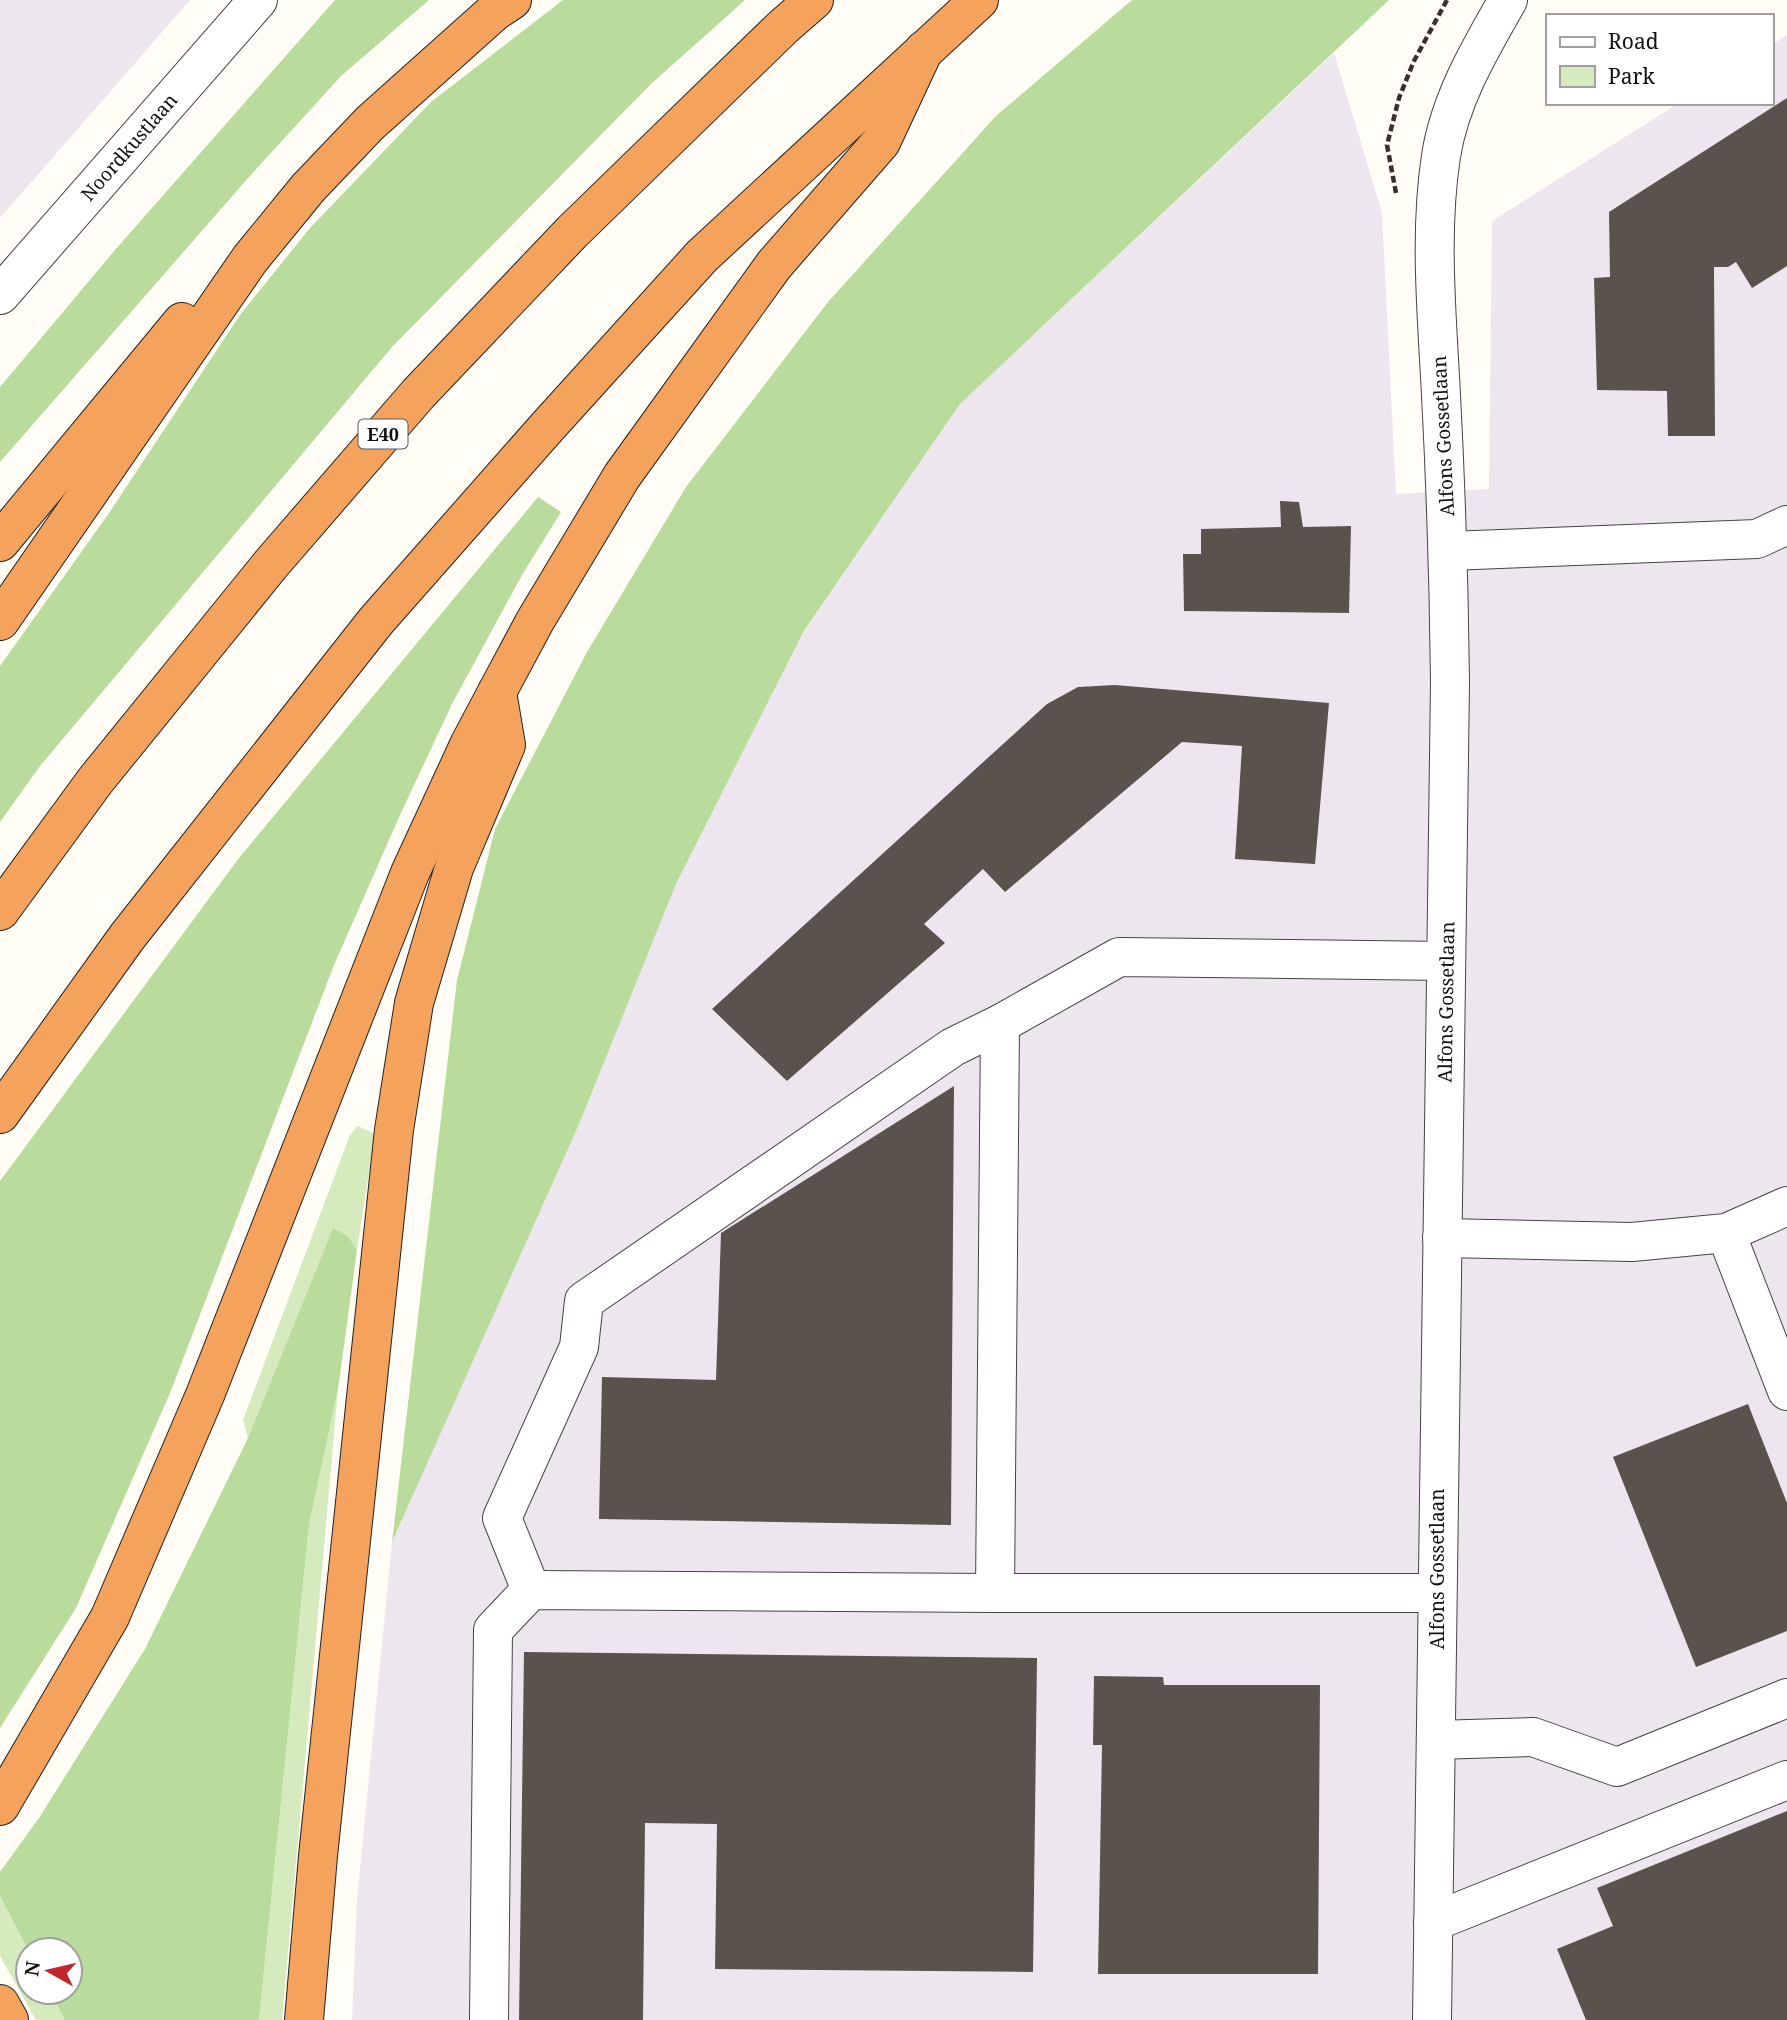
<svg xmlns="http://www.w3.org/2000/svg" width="1787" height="2020" viewBox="0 0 1787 2020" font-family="'Noto Serif',serif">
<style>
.industrial{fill:#eee6ef}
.green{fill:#d5ebbd}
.forest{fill:#b9dc9c}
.building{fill:#5a524d}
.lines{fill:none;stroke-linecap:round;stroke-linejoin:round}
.minor-casing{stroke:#444;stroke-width:40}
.highway-casing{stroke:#222;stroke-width:40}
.path{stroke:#333;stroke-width:4.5;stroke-dasharray:7 3.5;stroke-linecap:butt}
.minor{stroke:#fff;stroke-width:38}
.highway{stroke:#f5a25d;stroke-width:38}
.labels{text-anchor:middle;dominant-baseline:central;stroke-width:7;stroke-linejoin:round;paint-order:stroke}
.shield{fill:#fff;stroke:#585858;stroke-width:2}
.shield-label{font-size:18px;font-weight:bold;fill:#111}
.street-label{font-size:19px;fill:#111;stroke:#fff}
</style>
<rect width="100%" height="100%" fill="#fffdf5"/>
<!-- industrial -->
<g class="industrial">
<path d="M0,0H190L0,218Z"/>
<path d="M1787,35V2020H352L357,1899L392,1542L580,1122L676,884L804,632L960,404L1334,53L1382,213L1396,494L1489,489L1492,221L1679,103H1771V45Z"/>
</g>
<!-- green -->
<g class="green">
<path d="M358,1126L375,1134L357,1250L348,1236L333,1229L248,1438L243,1420L350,1135Z"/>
<path d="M338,1389L282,2020H259L309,1525Z"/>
<path d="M0,1896L28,1950V1992H50L65,2020H36L0,1956Z"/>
</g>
<!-- forest -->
<g class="forest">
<path d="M335,0H429L341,76L248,178L0,462V387L115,250Z"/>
<path d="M563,0H745L651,84L392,347L40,766L0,822V666L107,516L240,315L310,228L431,102Z"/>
<path d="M1132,0H1389L960,404L804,631L676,884L580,1122L392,1542L457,980L495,829L587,652L686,487L828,302L996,116Z"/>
<path d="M538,497L561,512L522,575L453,702L400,815L334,965L170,1393L76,1608L0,1728V1181L239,858Z"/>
<path d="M333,1228L348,1236L357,1250L338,1389L309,1525L259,2020H65L50,1992H70V1950H28L0,1896V1872L39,1818L145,1649L248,1438Z"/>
</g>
<!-- building -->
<g class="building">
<path d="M1787,98V266L1752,288L1736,262L1728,267H1714L1715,436H1668L1667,391L1597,390L1594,278L1610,277L1609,212Z"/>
<path d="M1280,501L1299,502L1303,527L1351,526L1349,613L1184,611L1183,554H1201V529L1281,527Z"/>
<path d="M1115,685L1329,703L1315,864L1235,859L1242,746L1182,742L1005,892L983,869L924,924L945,943L787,1081L712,1009L1047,704L1078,687Z"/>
<path d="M954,1086L951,1525L599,1519L602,1377L716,1380L721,1233Z"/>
<path d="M1748,1404L1787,1503V1631L1696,1667L1613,1457Z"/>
<path d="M524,1652L1037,1658L1033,1972L715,1969L717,1824L645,1823L643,2020H519Z"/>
<path d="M1094,1676L1163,1677L1164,1685H1320L1318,1974H1098L1102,1745H1093Z"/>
<path d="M1787,1811V2020H1586L1557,1949L1613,1926L1597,1888Z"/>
</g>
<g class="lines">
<!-- minor casing -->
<g class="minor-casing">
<g id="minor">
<path d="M0,295L258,0"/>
<path d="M1449,551L1757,539L1787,525"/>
<path d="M1726,1233L1787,1391"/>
<path d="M1442,1238L1632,1242L1726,1233L1787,1206"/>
<path d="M531,1590L502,1518L579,1347L584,1301L953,1047L1000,1024"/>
<path d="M1437,1593H995L1000,1024L1119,957L1446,961"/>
<path d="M1436,1740L1533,1737L1617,1767L1787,1698"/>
<path d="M1433,1922L1787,1780"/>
<path d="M489,2020L493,1630L531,1590L995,1593"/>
<path d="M1432,2020L1450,682C1449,586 1446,491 1441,395C1437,316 1429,234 1441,156C1450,99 1480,49 1508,0"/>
</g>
</g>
<!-- highway casing -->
<g class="highway-casing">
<g id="highway">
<path d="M0,542L182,322"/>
<path d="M0,621L250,259L308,188L370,123L494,12L512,0"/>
<path d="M0,911L95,781L271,564L418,394L572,232L783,27L814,0"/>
<path d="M0,1114L127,937L376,621L548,426L702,256L979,0"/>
<path d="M0,1806L110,1617L205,1395L410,873L470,743L497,692L535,621L622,476L774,265L881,142L924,50"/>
<path d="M0,2004L9,2020"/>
<path d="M304,2020L318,1856L394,1130L414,1003L454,868L506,745L497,692"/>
</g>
</g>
<!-- path -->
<path class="path" d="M1396,193L1387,145L1399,98L1414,61L1447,0"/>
<!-- minor -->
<use href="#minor" class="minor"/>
<!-- highway -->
<use href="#highway" class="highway"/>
</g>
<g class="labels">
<!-- shield labels -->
<rect class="shield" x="358.5" y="419.5" width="49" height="29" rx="5"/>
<g class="shield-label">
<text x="383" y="434">E40</text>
</g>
<!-- street labels -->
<g class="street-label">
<text transform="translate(129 147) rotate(-49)">Noordkustlaan</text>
<text transform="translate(1443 436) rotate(-93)">Alfons Gossetlaan</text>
<text transform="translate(1446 1002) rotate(-89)">Alfons Gossetlaan</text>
<text transform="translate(1437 1569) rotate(-90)">Alfons Gossetlaan</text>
</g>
</g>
<!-- legend -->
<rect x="1546" y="14" width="228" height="91" fill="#ffffff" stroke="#a0a0a0" stroke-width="2"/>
<rect x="1560" y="37" width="35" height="10" fill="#ffffff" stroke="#a0a0a0" stroke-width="2"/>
<text x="1608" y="49" font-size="21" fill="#111111">Road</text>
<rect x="1560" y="66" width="35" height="21" fill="#d5ebbd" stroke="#a0a0a0" stroke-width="2"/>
<text x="1608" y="84" font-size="21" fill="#111111">Park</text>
<!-- north arrow -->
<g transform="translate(49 1971) rotate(278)"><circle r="33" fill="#ffffff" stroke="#a0a0a0" stroke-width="2"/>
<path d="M0-5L12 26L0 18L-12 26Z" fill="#c4262e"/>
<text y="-10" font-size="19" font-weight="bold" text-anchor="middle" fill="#111111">N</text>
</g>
</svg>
